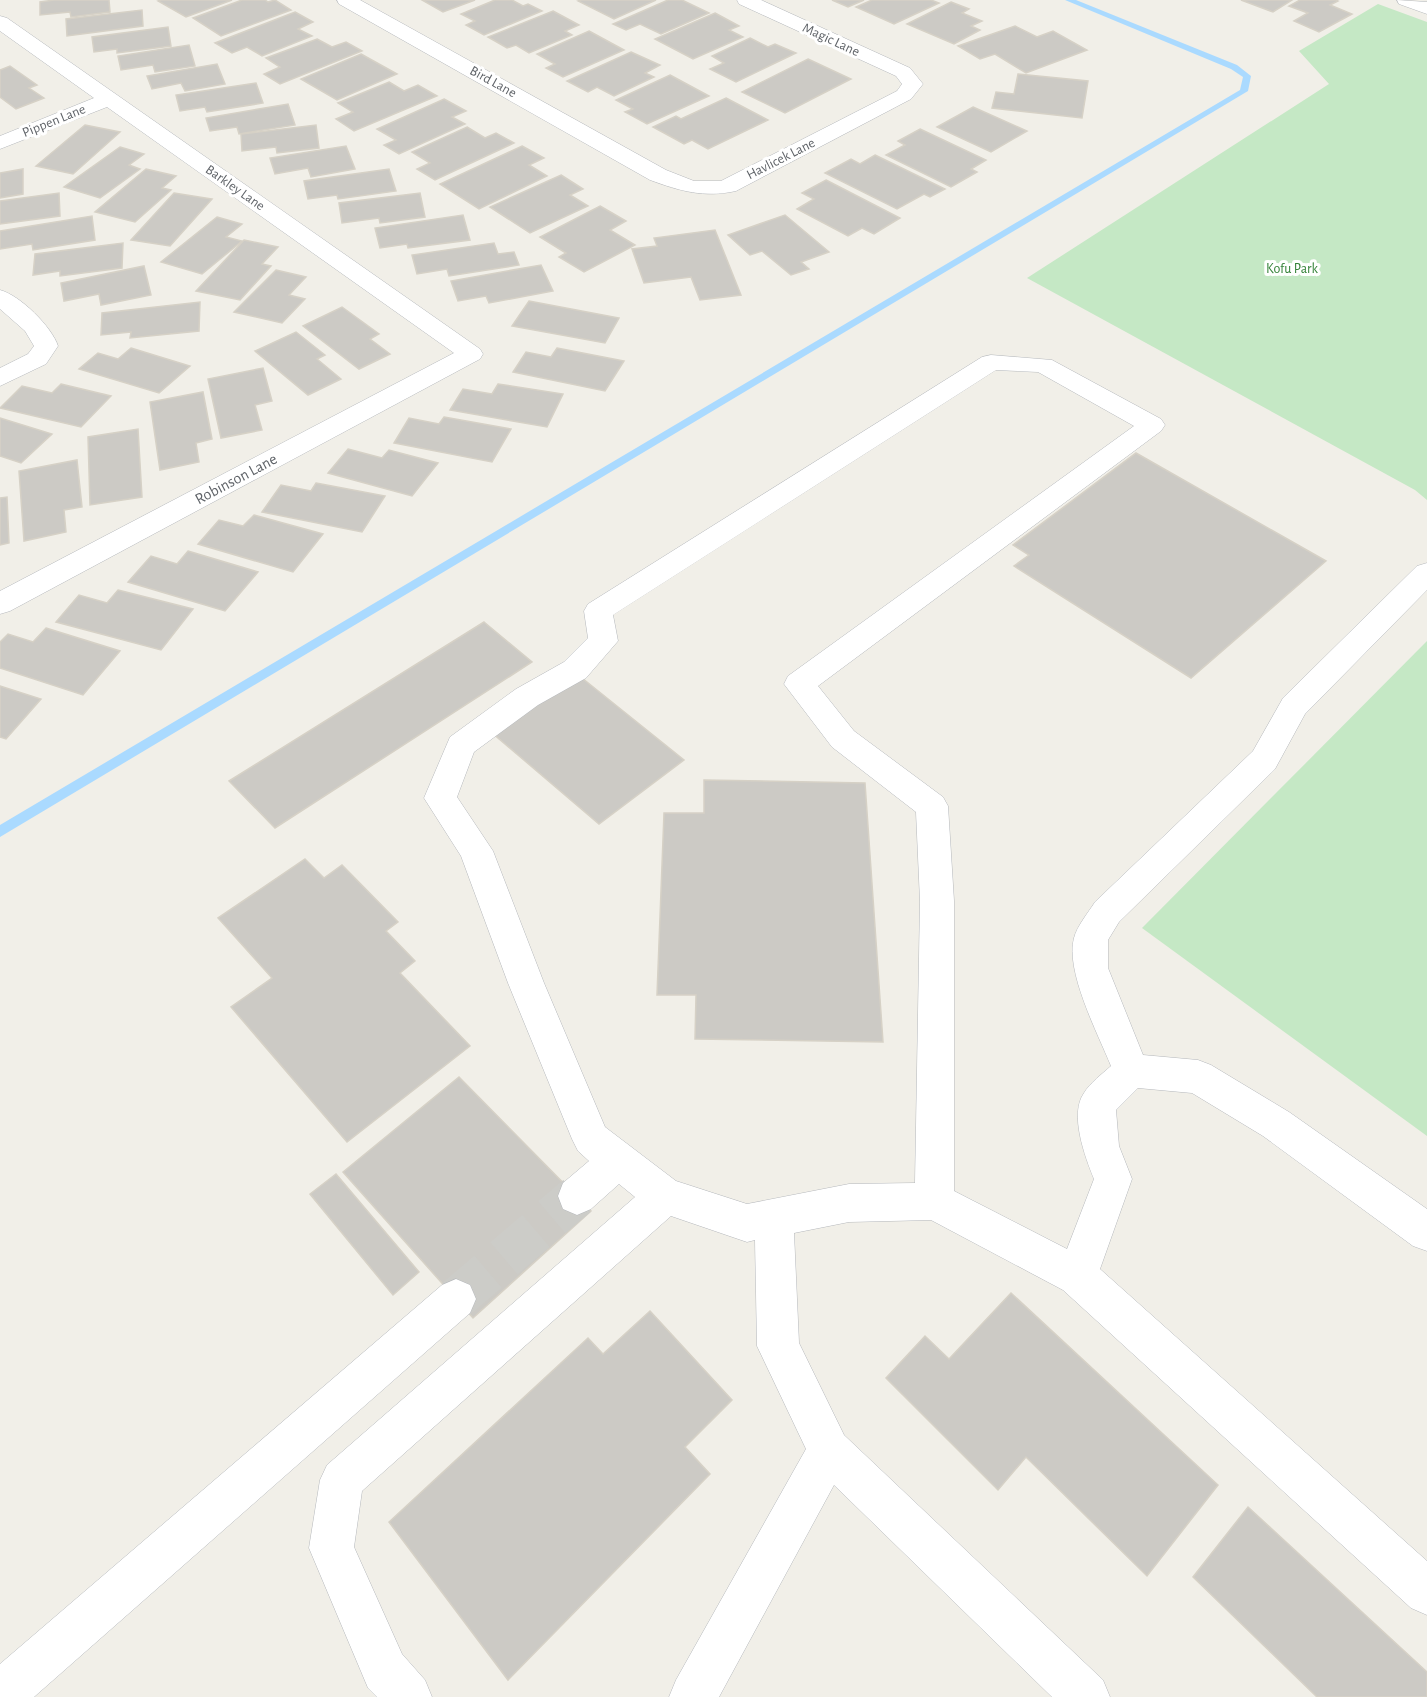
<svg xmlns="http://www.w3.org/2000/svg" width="1427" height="1697" viewBox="0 0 1427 1697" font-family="'Alegreya Sans',sans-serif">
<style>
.green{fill:#c5e8c5}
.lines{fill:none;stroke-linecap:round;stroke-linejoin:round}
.stream{fill:#aadaff;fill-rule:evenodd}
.building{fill:#cccac5;stroke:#d6d1c6;stroke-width:1.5}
.minor-tunnel{stroke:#ccccc8;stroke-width:42;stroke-dasharray:42 21;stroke-linecap:butt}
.minor-casing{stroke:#b5b8bc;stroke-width:1}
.minor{fill:#fff;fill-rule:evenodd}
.labels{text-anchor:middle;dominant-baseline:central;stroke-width:6;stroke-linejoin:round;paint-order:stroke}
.far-street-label{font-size:14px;fill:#5f6368;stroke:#fff}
.far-park-label{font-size:14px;fill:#348238;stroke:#fff}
.street-label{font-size:16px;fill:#5f6368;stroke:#fff}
</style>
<rect width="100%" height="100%" fill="#f1efe8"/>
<!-- green -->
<g class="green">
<path d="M1378,4L1427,22V500L1415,490L1027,278L1329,84L1299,51Z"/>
<path d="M1427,641V1136L1142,928Z"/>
</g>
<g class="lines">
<!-- stream -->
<path class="stream" d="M1065,0H1076L1237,65L1251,76L1248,91L0,837V825L1240,90L1243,77L1231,69Z"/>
</g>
<!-- building -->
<g class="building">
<path d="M54,0H109L110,12L71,17L70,12L40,15V2Z"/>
<path d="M161,0H232L186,17L158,1Z"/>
<path d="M242,0H265L268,2L275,0L291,10L221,36L193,18Z"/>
<path d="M422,0H475L443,12Z"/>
<path d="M495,0H512L523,6L528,4L542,11L484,35L466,25L475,21L461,14Z"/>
<path d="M581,0H656L614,19L578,1Z"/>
<path d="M668,0H682L709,13L661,34L640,24L626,30L613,24Z"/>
<path d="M832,0H864L848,7Z"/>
<path d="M872,0H931L939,3L894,24L856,7Z"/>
<path d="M1241,0H1292L1273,12Z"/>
<path d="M1300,0H1336L1338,1L1330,5L1352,14L1319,32L1294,21L1308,13L1289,6Z"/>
<path d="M951,2L969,9L962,13L982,21L971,26L980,30L954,44L907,24Z"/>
<path d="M142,10L143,26L67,36L66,19Z"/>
<path d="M553,11L579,25L565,31L572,35L529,53L516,45L507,48L488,37Z"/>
<path d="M295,12L313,22L298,29L312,36L262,56L247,47L232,53L215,43Z"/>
<path d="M715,13L739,26L729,30L743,37L693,59L655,39Z"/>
<path d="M1015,26L1037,37L1053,31L1087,50L1026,73L995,54L980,59L958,46Z"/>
<path d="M168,27L171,46L117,53V49L94,52L92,37Z"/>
<path d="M589,31L624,50L563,77L546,68L555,64L537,54Z"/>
<path d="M750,38L768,47L775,44L796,53L736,82L710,69L724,63L712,56Z"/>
<path d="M317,39L332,47L346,42L362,51L280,84L264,74L280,67L266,58Z"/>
<path d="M189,45L195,66L155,72L153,65L121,70L118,56Z"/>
<path d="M631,52L660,65L645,73L654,77L614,96L597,87L588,92L567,81Z"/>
<path d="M361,54L397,74L337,100L301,79Z"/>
<path d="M808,59L851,79L785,113L742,92Z"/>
<path d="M217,64L225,84L185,91L181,83L152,89L147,76Z"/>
<path d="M10,66L37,85L29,88L44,98L16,109L0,97V70Z"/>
<path d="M1018,74L1088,81L1082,118L992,108L996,92L1014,94Z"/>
<path d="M670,75L709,96L647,124L625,112L633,109L616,100Z"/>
<path d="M389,82L404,91L418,85L437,96L354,131L336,119L353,112L338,103Z"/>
<path d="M256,83L263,103L207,112L205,107L180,111L176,95Z"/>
<path d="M726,98L768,120L708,149L692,140L684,144L653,127L676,116L681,119Z"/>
<path d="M444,99L466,111L452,117L465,124L399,154L384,145L396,140L377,129Z"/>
<path d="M288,104L295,125L239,134L237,127L210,131L206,118Z"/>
<path d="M973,107L1027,131L991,152L937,127Z"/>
<path d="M85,125L120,132L73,174L36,166Z"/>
<path d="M316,125L319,148L277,153L276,147L242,151L241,134Z"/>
<path d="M467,127L485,138L496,133L514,143L435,180L417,169L430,163L412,152Z"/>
<path d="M920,129L986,160L971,169L977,172L951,187L886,155L905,145L898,141Z"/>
<path d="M346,146L355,169L311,177L308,168L275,174L270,158Z"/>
<path d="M522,146L544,158L529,165L547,176L479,209L440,184Z"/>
<path d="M120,147L144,154L129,165L140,169L100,198L64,187Z"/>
<path d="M875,155L945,189L930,197L924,194L897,209L825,173L851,159L860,164Z"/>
<path d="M23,169V194L0,198V173Z"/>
<path d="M146,169L176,176L162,188L171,190L135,222L95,212Z"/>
<path d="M389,169L396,191L338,199L337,195L308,199L304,181Z"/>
<path d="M561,175L583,189L570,195L588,206L530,233L490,207Z"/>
<path d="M826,180L900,218L874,234L862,228L848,236L797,209L814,199L802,193Z"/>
<path d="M59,193L60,216L0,224V201Z"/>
<path d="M174,193L212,199L170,246L131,240Z"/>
<path d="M420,193L425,217L380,223L379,218L342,223L339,203Z"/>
<path d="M600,206L626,221L610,230L635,245L584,272L559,257L566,253L540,237Z"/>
<path d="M463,215L470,240L408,248L407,244L380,248L375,228Z"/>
<path d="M785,215L829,252L801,262L809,269L791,275L762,251L750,255L728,235Z"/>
<path d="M92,216L95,240L33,250L32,244L0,249V231Z"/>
<path d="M217,217L242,224L226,237L242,241L202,274L161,262Z"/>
<path d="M715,230L741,295L700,300L691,277L644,283L632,249L657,246L654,238Z"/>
<path d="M244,240L278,247L262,264L271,266L240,300L196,291Z"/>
<path d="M123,243L122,268L60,276V271L33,275L35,254Z"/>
<path d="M494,243L498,254L514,252L519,265L449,276L447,269L417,274L412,255Z"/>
<path d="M541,265L553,291L489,303L486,296L458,301L451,281Z"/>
<path d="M144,266L151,295L101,305L99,294L64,301L61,283Z"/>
<path d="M276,270L306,277L289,295L305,299L282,323L234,312Z"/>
<path d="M529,301L619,318L605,343L512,326Z"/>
<path d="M200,302L199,331L130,338L131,332L101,335L102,313Z"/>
<path d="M342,307L379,334L370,339L390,354L359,369L303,326Z"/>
<path d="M296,332L325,355L317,359L341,379L308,395L255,351Z"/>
<path d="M131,348L190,366L159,393L79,369L98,353L118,359Z"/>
<path d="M557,348L624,361L605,391L513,372L526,352L551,357Z"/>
<path d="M263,368L272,401L255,405L262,430L221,438L208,379Z"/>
<path d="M61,384L111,396L81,427L0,408L22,386L52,393Z"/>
<path d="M498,384L563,394L547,427L450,410L463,389L492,394Z"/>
<path d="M203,392L212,439L196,443L199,462L160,470L150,402Z"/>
<path d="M444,417L511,429L492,462L394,443L409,418L439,424Z"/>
<path d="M0,418L52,434L21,463L0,456Z"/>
<path d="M138,429L142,497L90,505L88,437Z"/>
<path d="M348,449L382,458L389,450L438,463L412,496L328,473Z"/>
<path d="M1136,453L1326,561L1191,678L1014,566L1029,555L1013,545Z"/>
<path d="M77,460L82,507L64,510L66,532L24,541L19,471Z"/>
<path d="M316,483L385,496L362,532L262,512L281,485L311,491Z"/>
<path d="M7,497L9,543L0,545V498Z"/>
<path d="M254,515L323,534L293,572L198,544L219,520L243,526Z"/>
<path d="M188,551L258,572L225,611L128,582L151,556L177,564Z"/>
<path d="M118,590L193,609L161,650L56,622L79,595L107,603Z"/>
<path d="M484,622L532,662L275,828L229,781Z"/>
<path d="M46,628L120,651L83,695L0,668V642L8,634L33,642Z"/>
<path d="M577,674L684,760L599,824L491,732Z"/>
<path d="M0,686L41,699L6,739L0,737Z"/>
<path d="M704,780L865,783L883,1042L695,1039L696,995H657L664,813H704Z"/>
<path d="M305,859L324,878L342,865L398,922L386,931L415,961L400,973L470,1046L347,1142L231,1007L272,978L218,918Z"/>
<path d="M459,1077L591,1211L473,1318L343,1172Z"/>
<path d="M336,1174L419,1272L393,1295L310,1194Z"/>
<path d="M1011,1293L1218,1485L1147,1576L1026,1457L998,1490L886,1378L925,1336L949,1359Z"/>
<path d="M650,1311L732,1400L685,1447L710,1474L508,1680L389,1522L588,1338L603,1354Z"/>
<path d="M1248,1507L1427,1672V1697H1317L1193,1577Z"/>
</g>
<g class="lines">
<!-- minor-tunnel -->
<path class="minor-tunnel" d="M456,1299L577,1196"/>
<!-- minor casing -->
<g class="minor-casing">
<g id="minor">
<path d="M337,0H360L666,170L694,181H721L897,91L902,84L896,76L739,4L737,0H761L910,68L923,84L911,99L736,191C704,198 680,191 650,180L339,4Z"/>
<path d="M1397,0L1427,2V14L1399,4Z"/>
<path d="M0,16L7,18L480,349L483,354L480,359L10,611L0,614V591L454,353L107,107L0,149V136L94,98L0,31Z"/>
<path d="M0,290C20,295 52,327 58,346L46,364L0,386V368L28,354L34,346L25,331L0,309Z"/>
<path d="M991,355L1052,360L1161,419L1165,425L1161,431L818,686L854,731L943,797L948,806L954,901V1191L1067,1249L1094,1179C1085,1157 1069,1114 1084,1093C1090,1083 1102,1074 1111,1066C1098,1034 1065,971 1074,938C1077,926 1088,913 1095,902L1253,751L1283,698L1417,566L1427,563V590L1305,714L1275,769L1119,922L1108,940V968L1143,1055L1198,1060L1211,1065L1289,1112L1427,1209V1251L1413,1246L1263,1136L1192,1093L1138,1088L1116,1110L1119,1146L1132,1179L1100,1269L1427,1561V1615L1411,1608L1063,1290L931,1220L849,1222L794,1233L799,1343L844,1435L1103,1680L1110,1697H1052L834,1485L719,1697H669L676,1680L806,1449L757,1346L755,1240L747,1242L671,1216L362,1491L354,1547L402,1654L425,1680L432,1697H377L368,1688L309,1548L320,1480L327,1465L635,1197L619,1184L591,1209L577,1215L563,1209L558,1196L563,1183L589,1161L578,1151L572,1139L508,983L461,856L424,798L450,737L516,689L564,662L588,638L584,611L588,604L982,357ZM996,370L1038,372L1134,426L788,676L784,684L832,747L916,812L920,901L915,1183L849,1184L747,1204L676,1181L605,1127L544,983L493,851L457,797L474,752L538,705L586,678L618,641L613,615Z"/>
<path d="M456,1279L470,1285L476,1299L470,1313L34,1697H0V1664L442,1285Z"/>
</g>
</g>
<!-- minor -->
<use href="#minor" class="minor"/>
</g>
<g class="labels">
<!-- far-street labels -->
<g class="far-street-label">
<text transform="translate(831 40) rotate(25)">Magic Lane</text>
<text transform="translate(493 82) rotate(29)">Bird Lane</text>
<text transform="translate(54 121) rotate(-22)">Pippen Lane</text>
<text transform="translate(781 159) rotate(-27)">Havlicek Lane</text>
<text transform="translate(235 188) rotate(35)">Barkley Lane</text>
</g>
<!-- far-park labels -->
<g class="far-park-label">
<text x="1292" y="269">Kofu Park</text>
</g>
<!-- street labels -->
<g class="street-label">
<text transform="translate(236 479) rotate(-28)">Robinson Lane</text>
</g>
</g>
</svg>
